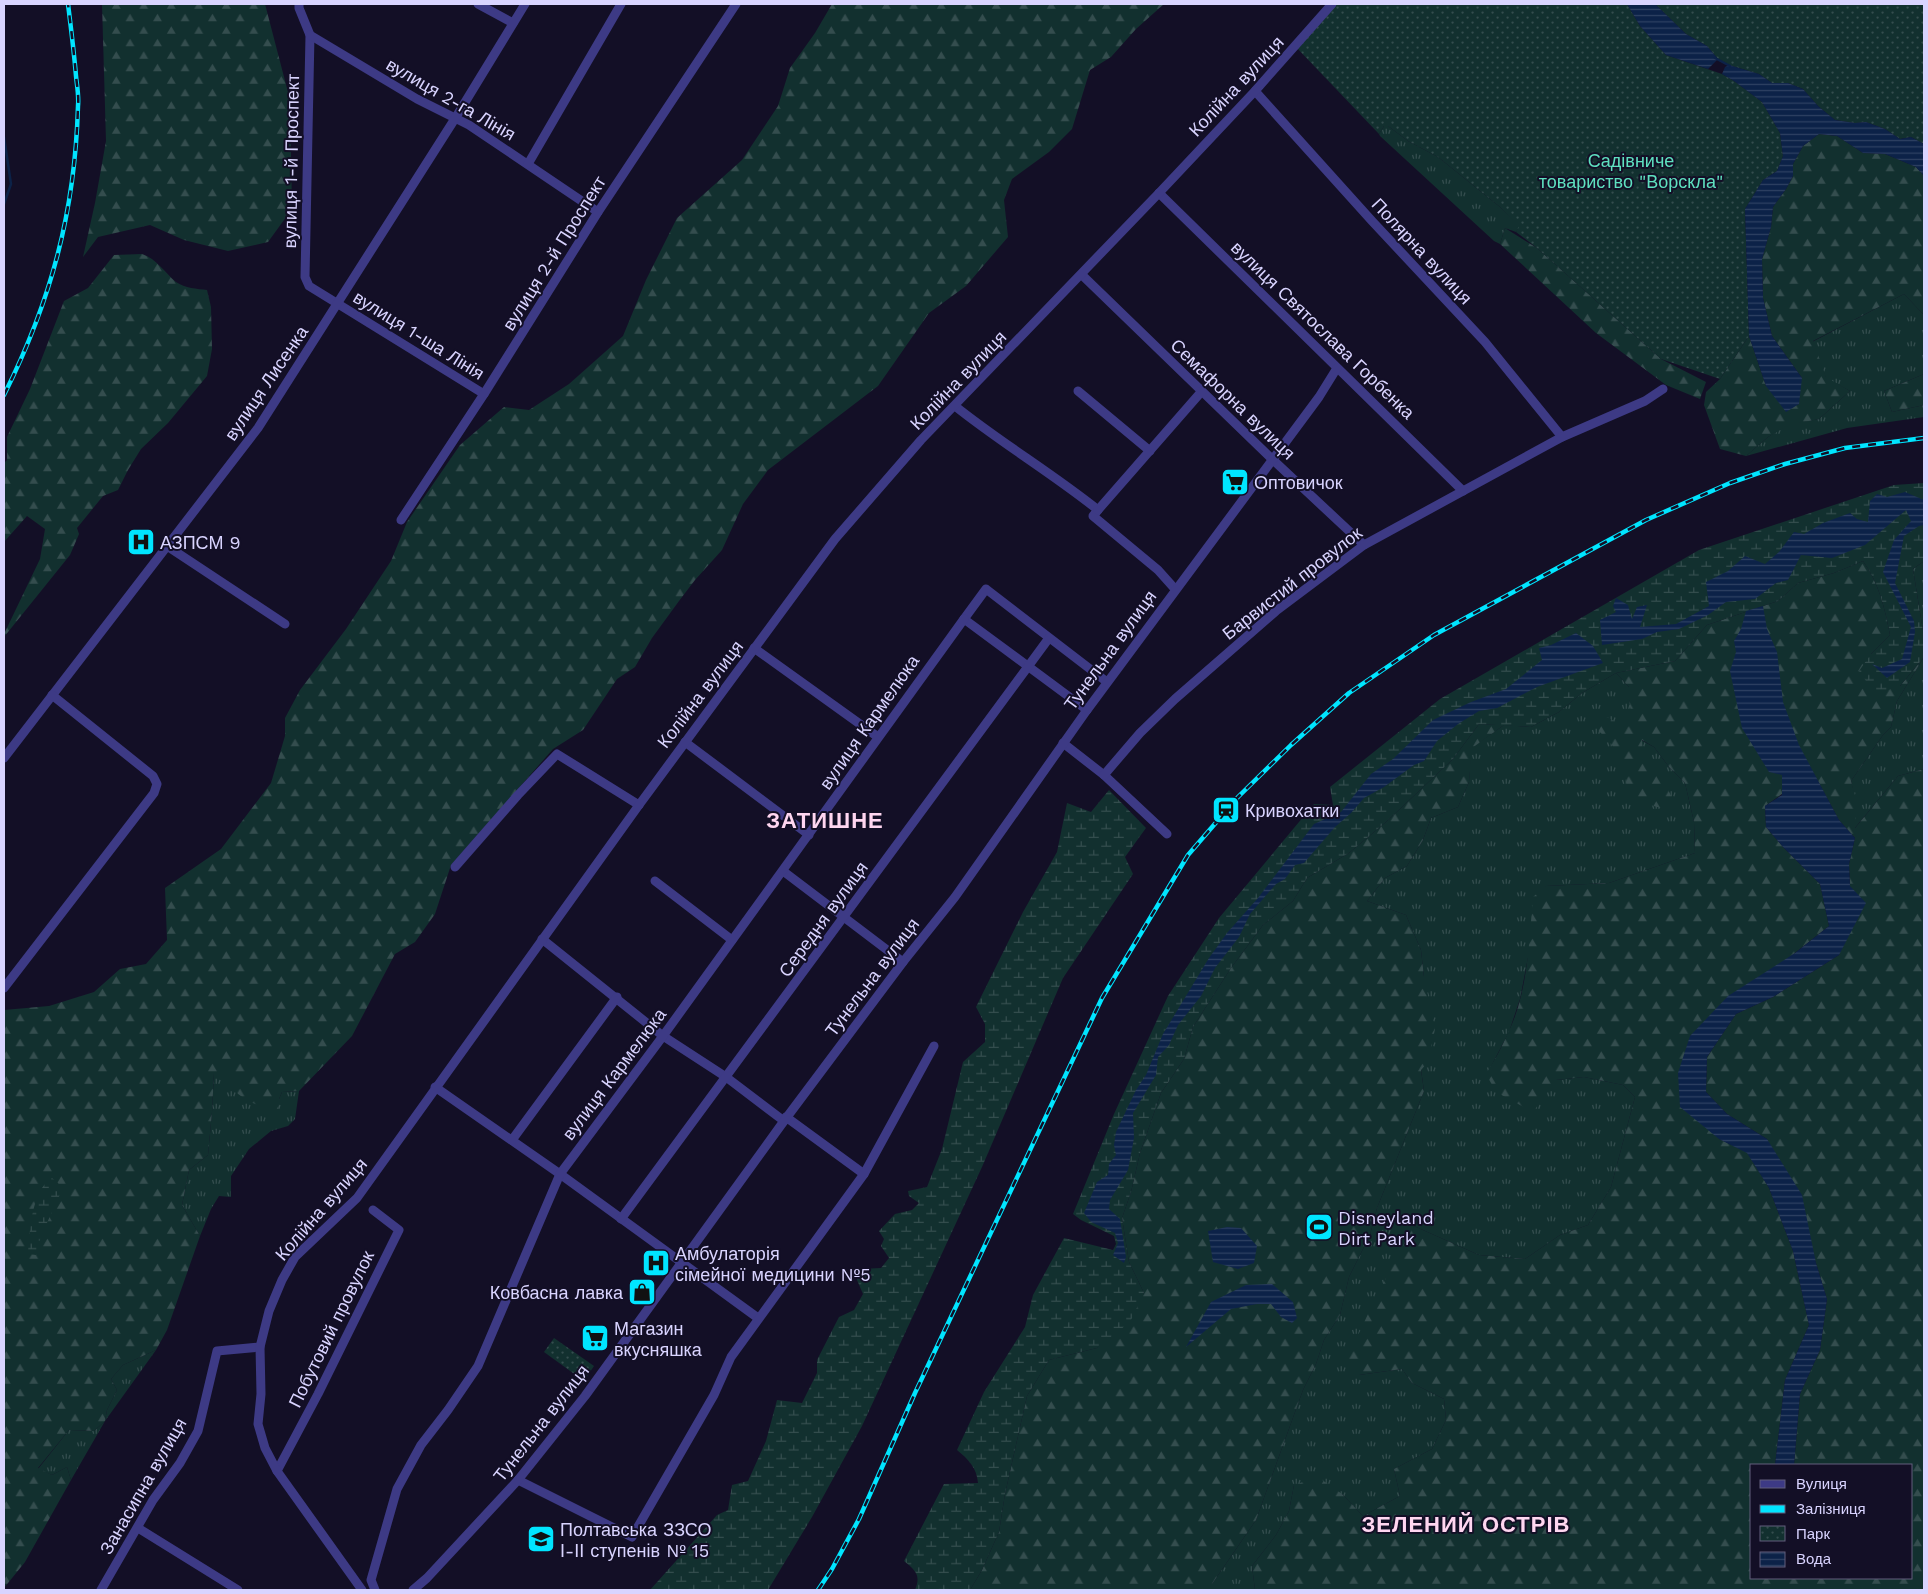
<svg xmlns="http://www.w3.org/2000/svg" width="1928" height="1594" viewBox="0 0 1928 1594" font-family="'Work Sans',sans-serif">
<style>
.grass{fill:url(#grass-tufts)}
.forest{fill:url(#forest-firs);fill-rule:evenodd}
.wetland{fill:url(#wetland-marsh)}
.park{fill:url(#park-dots)}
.water{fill:url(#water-rules)}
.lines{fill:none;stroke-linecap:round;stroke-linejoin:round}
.stream{stroke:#0c2248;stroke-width:2.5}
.street{stroke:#3d3a85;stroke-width:9}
.rail-casing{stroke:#00e5ff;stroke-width:4.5}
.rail{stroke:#130f26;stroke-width:2.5;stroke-dasharray:8;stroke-linecap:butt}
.labels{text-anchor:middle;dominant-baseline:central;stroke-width:4;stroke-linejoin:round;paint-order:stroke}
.street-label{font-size:18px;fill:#d9d4ff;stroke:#130f26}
.park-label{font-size:18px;fill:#5fe0c0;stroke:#130f26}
.poi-label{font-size:18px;fill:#d9d4ff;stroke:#130f26;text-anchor:start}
.district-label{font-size:22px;font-weight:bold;letter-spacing:1px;fill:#ffd6f0;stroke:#130f26}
</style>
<defs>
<pattern id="grass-tufts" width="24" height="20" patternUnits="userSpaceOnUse" patternTransform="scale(1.25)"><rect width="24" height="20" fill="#12302f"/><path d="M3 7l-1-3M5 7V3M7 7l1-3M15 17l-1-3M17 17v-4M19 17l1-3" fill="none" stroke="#344d4e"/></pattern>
<pattern id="forest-firs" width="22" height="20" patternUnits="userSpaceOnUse" patternTransform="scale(1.25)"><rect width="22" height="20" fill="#12302f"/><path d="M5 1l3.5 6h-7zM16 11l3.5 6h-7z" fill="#344d4e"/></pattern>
<pattern id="wetland-marsh" width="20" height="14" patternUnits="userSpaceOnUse" patternTransform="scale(1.25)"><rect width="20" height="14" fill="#12302f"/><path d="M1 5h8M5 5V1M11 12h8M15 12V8" fill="none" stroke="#344d4e"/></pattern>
<pattern id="park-dots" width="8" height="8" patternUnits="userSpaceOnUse" patternTransform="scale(1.25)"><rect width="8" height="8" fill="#12302f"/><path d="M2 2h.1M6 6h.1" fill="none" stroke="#344d4e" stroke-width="1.8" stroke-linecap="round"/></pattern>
<pattern id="water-rules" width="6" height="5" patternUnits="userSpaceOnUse" patternTransform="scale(1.25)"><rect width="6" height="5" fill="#0c2248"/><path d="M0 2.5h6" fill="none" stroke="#2f4163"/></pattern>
</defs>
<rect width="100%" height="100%" fill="#130f26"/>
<!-- grass -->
<g class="grass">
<path d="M1384,126H1388L1408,141L1438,157L1500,207L1520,226L1516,232L1505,228L1500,244L1494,241L1380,136L1379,134Z"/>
<path d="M1904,294L1924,315V374L1884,391L1892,412L1924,405V417L1847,428L1746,456L1768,437L1789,424L1819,419L1850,391L1826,378L1812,342Z"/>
<path d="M1924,561V637L1913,569Z"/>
<path d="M1924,657V769L1898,776L1854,829L1855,799L1851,781L1883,735L1891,727L1897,701Z"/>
<path d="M1616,673L1629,687V700L1641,740L1654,747L1669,767L1685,783L1694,822L1695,853L1609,883L1546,886L1529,952L1520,999L1509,1032L1487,1074L1556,1080L1584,1077L1623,1085L1635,1097L1611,1187L1588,1225L1560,1235L1525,1259L1479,1255L1414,1226L1359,1375L1402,1369L1412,1383L1444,1399L1446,1420L1432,1449L1394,1469L1400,1496L1363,1516L1342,1494L1294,1485L1289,1511L1276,1535L1252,1566L1255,1590H1212V1584L1256,1520L1303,1390L1316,1364L1324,1340L1340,1315L1349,1277L1370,1235L1377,1208L1424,1091L1421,1069L1424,977L1421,950L1406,915L1367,901L1385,878L1407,866L1423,840L1431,818L1458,807L1469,782L1471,748L1504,725L1531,727L1559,712L1582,693Z"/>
<path d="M214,1073H232L279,1099L282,1092L299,1091L295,1119L288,1126L271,1131L249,1149L231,1176V1197L219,1196L211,1209L200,1236L182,1205L189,1170L208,1155L212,1112Z"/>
<path d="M156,1350L105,1421L71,1480L67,1467L52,1475L38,1469L69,1430L94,1431L105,1421L107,1410L117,1390L111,1379L123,1365Z"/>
</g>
<!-- forest -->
<g class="forest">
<path d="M102,4H265L290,100L292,209L268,242L228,251L184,240L150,225L98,237L83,257L95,203L106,141Z"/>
<path d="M832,4H1164L1136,29L1111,57L1090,70L1072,129L1049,152L1012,179L1004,200L1008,237L966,286L929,313L878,386L768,470L743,504L722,550L695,580L679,601L652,638L635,667L617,679L583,730L553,749L451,865L435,914L415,942L395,954L352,1036L299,1091L282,1092L279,1099L278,1110C261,1107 245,1102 233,1089L231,1073H214L212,1112L208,1155L189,1170L182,1205L200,1236L167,1330L156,1350L123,1365L111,1379L117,1390L107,1410L105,1421L94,1431L69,1430L38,1468L52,1475L67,1467L71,1480L25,1562L4,1588V1010L49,1006L94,992L120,969L146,964L167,940L165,888L221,849L271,783L285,736V718L300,690L346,629L391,561L407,522L460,445L504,407L529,410L569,384L623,336L646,280L677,218L742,160L778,106L790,68L815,33Z"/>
<path d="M1819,134L1837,136L1863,153L1885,154L1916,167L1924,176V315L1904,294L1813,341L1826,377L1850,391L1819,419L1789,425L1768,437L1746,456L1720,449L1704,405L1706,392L1720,379L1749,336L1766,386L1802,378L1772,336L1763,298L1762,259L1771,227L1773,207L1786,189L1793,176V164L1803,146Z"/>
<path d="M1505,228L1537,248L1661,359L1706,382L1700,399L1666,385L1596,333L1500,244Z"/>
<path d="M142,254C157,259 164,272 176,282C185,288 197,289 207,290L211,307L212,349L207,376L168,423L141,449L128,470L118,490L103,496L77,528L79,534L70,555L4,637V634L40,559L45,529L27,516L4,542V463L7,460V437L30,389L64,301L88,288L114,255Z"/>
<path d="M1924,374V405L1892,412L1884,391Z"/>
<path d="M1863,561C1879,583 1885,609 1890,635L1871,654L1900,686L1924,657L1897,701L1891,727L1883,735L1851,781L1856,799L1855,828L1898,776L1924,769V1590H1255L1252,1566L1276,1535L1289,1511L1294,1485L1318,1477L1342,1494L1363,1516L1400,1496L1394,1469L1432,1449L1446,1420L1444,1399L1412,1383L1402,1369L1359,1375L1346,1361L1376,1297L1414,1226L1479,1255L1525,1259L1560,1235L1588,1225L1611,1187L1635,1097L1623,1085L1584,1077L1556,1080L1533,1112L1496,1092L1486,1074C1494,1061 1502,1047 1508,1033C1528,992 1529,942 1533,897L1546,886L1609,883L1695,853L1694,822L1685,783L1669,767L1654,747L1642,740L1643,754L1661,775L1672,798L1661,808L1643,803L1629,789L1612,745L1598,730L1607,717L1617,723L1632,719L1629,700V687L1616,673L1675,661L1707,625L1778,601L1798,583L1834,573ZM1813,772L1839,820L1855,838L1849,864L1850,886L1839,955L1773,997L1736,1014L1707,1057L1706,1092L1727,1114L1767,1139L1816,1263L1827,1299L1820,1350L1800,1394L1794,1465H1912V1578H1752V1465H1775L1785,1380L1809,1325L1793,1251L1769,1188L1747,1152L1719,1139L1690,1036L1829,926L1820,884L1783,847L1766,827L1765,806Z"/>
<path d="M1479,724L1504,725L1472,748L1469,782L1458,807L1431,818L1423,840L1407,866L1385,878L1367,901L1406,915L1421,950L1424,977L1435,1029L1428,1062L1421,1070L1424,1091L1377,1208L1370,1235L1349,1277L1340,1315L1324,1340L1316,1364L1303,1390L1256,1520L1212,1584V1590H970L982,1570L999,1532L1005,1494L1027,1396L1049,1360L1097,1348L1144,1293L1129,1262L1122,1218L1131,1192L1140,1153L1161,1093L1184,1059L1193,1027L1231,968L1263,925L1293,901L1307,878L1349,853L1386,822L1453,759Z"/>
</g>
<!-- wetland -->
<g class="wetland">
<path d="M1924,483V561L1913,569L1924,637V657L1900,686L1875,694L1859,671L1871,654L1890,635C1885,609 1879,583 1863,561L1834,573L1798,583L1778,601L1707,625L1675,661L1616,673L1582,693L1559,712L1531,727L1479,724L1453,759L1386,822L1349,853L1307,878L1293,901L1263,925L1231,968L1193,1027L1184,1059L1161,1093L1140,1153L1131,1192L1122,1218L1129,1262L1144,1293L1130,1322L1097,1348L1049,1360L1027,1396L1005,1494L999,1532L982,1570L970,1590H915C921,1575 916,1571 904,1561L944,1484L978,1483C977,1468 968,1459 957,1450L984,1392L1025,1327L1033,1295L1064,1238L1113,1250L1116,1244L1114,1236L1081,1220L1073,1214L1114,1114L1168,996L1219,918L1314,804L1333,805L1330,787L1440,699L1699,550L1894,485Z"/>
<path d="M1109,790L1146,828L1125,857L1133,874L1063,978L982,1167L862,1426L812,1517L768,1590H650L717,1515L728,1510L732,1485L748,1481L766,1441L777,1400L802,1403L817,1373V1360L839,1317L854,1310L863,1294L857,1280L861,1269L881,1268L889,1258L881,1246L884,1239L879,1231L895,1214L912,1210L919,1203L909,1196L908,1191L927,1187L942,1149L963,1062L985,1042V1024L976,1007L1023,912L1057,852L1067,803L1091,812Z"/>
<path d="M52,1178L58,1183L62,1190L41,1236L36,1255L28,1254C30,1231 31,1191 52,1178Z"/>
</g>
<!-- park -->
<g class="park">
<path d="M1332,4H1627L1640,26L1666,55L1722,74L1734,81L1762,102L1780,133L1783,156L1777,171L1763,180L1745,209L1749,336L1720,379L1661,359L1537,248L1516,232L1519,226L1500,207L1438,157L1408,141L1388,126H1384L1379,134L1295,46Z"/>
<path d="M1655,4H1924V144L1911,137L1900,139L1885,129L1866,122L1855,123L1835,120L1818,106L1803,89L1788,83H1772L1759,74L1729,65L1718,59L1707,46L1686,34Z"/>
<path d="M554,1338L594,1366L584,1381L544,1352Z"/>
</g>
<!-- water -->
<g class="water">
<path d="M1627,4H1655L1686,34L1707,46L1718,59L1708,69L1666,55L1640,26Z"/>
<path d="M1729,65L1759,74L1772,83H1788L1803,89L1818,106L1835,120L1855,123L1866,122L1885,129L1900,139L1911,137L1924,144V176L1916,167L1885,154L1863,153L1837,136L1819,134L1803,146L1793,164V176L1786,189L1773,207L1771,227L1762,259L1763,298L1772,336L1802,378L1799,404L1786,412L1766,386L1749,336L1745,209L1763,180L1777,171L1783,156L1780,133L1762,102L1734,81L1722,74L1725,67Z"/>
<path d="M1905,492L1924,500V525L1919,526L1904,536L1895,583L1914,621L1915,632L1910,662L1887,678L1872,664L1882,668L1902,659L1911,627L1883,572L1894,540L1911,521L1906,510L1865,545L1832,558L1801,555L1788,580L1776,583L1755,599L1726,602L1708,615L1679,629L1657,632L1642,639L1602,645L1600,620L1616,612L1613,606L1616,598L1628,605L1632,619L1637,607L1647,605L1640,627L1676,624L1709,606L1706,582L1728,571L1745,556L1765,564L1779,552L1794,532L1804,534L1823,523L1850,513L1857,519L1868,522L1870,501L1877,494L1887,497Z"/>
<path d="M1763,606L1767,629L1777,652L1783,702L1799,745L1839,820L1855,838L1849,864L1850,886L1866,903L1839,955L1773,997L1736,1014L1707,1057L1706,1092L1727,1114L1767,1139L1802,1195L1816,1263L1827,1299L1820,1350L1800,1394L1794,1465H1775L1785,1380L1809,1325L1793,1251L1769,1188L1747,1153L1719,1139L1680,1107L1678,1073L1690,1036L1728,996L1795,953L1829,926L1820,884L1783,847L1766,827L1765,806L1782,795V775L1769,772L1742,728L1730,671L1736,652L1734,641L1741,629L1746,611Z"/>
<path d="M1576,633L1593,646L1603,663L1537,687L1497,708L1479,711L1458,724L1437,741L1424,761L1414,765L1384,787L1364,798L1351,813L1335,827L1304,863L1295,865L1285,879L1276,884L1250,914L1239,937L1215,968L1201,996L1178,1025L1169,1045L1158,1057L1156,1075L1133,1113L1134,1138L1128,1170L1110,1200L1109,1209L1120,1219L1126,1257L1124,1263L1113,1255L1118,1243L1115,1233L1091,1222L1084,1213L1097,1182L1108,1175L1109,1164L1116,1155L1114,1145L1116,1132L1136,1090L1146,1075L1163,1034L1209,958L1227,933L1258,898L1314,824L1341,812L1371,774L1393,759L1433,720L1471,702L1506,689L1542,660L1539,648L1551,645Z"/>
<path d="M1227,1227L1241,1228L1257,1246L1254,1263L1238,1269L1213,1262L1208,1231Z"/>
<path d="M1272,1284L1293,1302L1297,1318L1292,1323L1281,1317L1271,1304H1257L1231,1309L1186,1347L1211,1302L1246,1285Z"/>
</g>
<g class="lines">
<!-- stream -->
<g class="stream">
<path d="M1715,58L1730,66"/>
<path d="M4,137L11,184L4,204"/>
</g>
<!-- street -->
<g class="street">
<path d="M299,4V8L310,35L305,277L309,286L484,394"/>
<path d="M478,4L513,23"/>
<path d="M310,35L417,99L469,125L598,212"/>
<path d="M1255,91L1372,221L1485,342L1562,437"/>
<path d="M528,164L621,4"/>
<path d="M1159,193L1463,491"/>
<path d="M1082,275L1272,459L1364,545"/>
<path d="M1078,391L1150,451"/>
<path d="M955,406C1001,443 1052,473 1098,510L1093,516L1158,570L1175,589"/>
<path d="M1098,510L1202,391"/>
<path d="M401,520L484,394L598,212L736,4"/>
<path d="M167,546L285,624"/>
<path d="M754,648L878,737"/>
<path d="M1087,710L964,619L986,589L1107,682"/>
<path d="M685,742L809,835"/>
<path d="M1063,743L1104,775L1167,834"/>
<path d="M4,758L258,428L456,117L525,4"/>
<path d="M1104,775L1140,733L1175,699L1276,611L1364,545L1562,437L1645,401L1663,389"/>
<path d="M455,867L518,795L557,754L639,805"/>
<path d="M783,871L903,962"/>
<path d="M655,881L732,940"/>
<path d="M542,939L663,1036L726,1077L784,1121"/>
<path d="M4,988L154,793L157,784L153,776L52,695"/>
<path d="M435,1087L560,1174L758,1318"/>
<path d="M786,1117L864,1174"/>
<path d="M512,1140L617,997"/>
<path d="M621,1219L1049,638"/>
<path d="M277,1471L318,1394L399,1230L373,1210"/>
<path d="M518,1480L632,1537L714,1395L731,1357L864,1174L934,1046"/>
<path d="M138,1528L238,1590"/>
<path d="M101,1590L153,1500L180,1463L198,1431L217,1351L260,1347"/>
<path d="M362,1590L277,1471L265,1448L258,1424L261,1394L260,1347L269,1311L282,1280L295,1257L357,1198L639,805L835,539L921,440L1159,193L1255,91L1332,4"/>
<path d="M375,1590L371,1580L397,1489L421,1445L448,1410L478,1366L560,1174L663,1036L964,619"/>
<path d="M413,1590L427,1578L518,1480L585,1396L784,1121L903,962L955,897L1087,710L1319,397L1337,368"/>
</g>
<!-- rail casing -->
<g class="rail-casing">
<g id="rail">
<path d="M4,395C51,301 75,212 78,106C79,96 77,86 76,76C74,52 71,28 68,4"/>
<path d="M818,1590L832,1569L859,1519L915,1393L1102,998L1188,855L1238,797L1291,745L1349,693L1434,635L1646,520L1730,483L1785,464L1845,448L1924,438"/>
</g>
</g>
<!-- rail -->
<use href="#rail" class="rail"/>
</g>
<!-- icons -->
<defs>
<g id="supermarket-square" transform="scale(1.4375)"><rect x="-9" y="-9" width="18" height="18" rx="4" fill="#00e5ff" stroke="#130f26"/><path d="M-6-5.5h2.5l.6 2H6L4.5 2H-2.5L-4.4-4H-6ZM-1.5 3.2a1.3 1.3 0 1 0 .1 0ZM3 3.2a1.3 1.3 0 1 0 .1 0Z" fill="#111"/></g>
<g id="hospital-square" transform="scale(1.4375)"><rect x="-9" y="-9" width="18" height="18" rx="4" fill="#00e5ff" stroke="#130f26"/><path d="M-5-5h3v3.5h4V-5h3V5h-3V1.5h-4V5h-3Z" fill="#111"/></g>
<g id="station-square" transform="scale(1.4375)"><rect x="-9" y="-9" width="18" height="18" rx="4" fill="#00e5ff" stroke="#130f26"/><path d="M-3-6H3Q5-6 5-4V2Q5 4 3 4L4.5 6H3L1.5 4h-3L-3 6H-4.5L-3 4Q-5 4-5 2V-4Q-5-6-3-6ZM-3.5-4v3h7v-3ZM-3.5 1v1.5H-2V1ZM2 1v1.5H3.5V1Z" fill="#111"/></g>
<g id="stadium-square" transform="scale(1.4375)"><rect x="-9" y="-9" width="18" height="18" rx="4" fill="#00e5ff" stroke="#130f26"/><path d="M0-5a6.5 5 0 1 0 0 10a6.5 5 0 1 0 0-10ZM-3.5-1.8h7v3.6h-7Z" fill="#111"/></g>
<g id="shop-square" transform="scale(1.4375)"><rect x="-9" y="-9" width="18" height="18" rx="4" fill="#00e5ff" stroke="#130f26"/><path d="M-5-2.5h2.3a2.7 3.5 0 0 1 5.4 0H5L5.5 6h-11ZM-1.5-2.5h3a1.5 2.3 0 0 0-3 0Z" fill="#111"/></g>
<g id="school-square" transform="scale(1.4375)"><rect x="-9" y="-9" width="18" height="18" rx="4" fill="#00e5ff" stroke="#130f26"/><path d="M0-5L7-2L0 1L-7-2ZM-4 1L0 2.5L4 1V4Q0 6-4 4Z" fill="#111"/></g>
</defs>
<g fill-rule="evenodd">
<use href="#supermarket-square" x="1235" y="482"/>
<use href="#hospital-square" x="141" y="542"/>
<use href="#station-square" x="1226" y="810"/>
<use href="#stadium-square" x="1319" y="1227"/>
<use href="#hospital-square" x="656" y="1263"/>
<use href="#shop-square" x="642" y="1292"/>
<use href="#supermarket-square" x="595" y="1338"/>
<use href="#school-square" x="541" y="1539"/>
</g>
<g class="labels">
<!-- street labels -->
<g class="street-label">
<text transform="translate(1236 86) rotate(-47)">Колійна вулиця</text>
<text transform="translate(451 99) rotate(30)">вулиця 2-га Лінія</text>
<text transform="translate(291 161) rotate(-89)">вулиця 1-й Проспект</text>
<text transform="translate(1422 251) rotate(47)">Полярна вулиця</text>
<text transform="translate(554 253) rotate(-58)">вулиця 2-й Проспект</text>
<text transform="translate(1323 330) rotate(44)">вулиця Святослава Горбенка</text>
<text transform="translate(419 335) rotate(32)">вулиця 1-ша Лінія</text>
<text transform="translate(958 380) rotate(-46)">Колійна вулиця</text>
<text transform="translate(266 383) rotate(-56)">вулиця Лисенка</text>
<text transform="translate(1233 399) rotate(44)">Семафорна вулиця</text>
<text transform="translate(1292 583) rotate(-38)">Барвистий провулок</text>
<text transform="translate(1110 650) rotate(-54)">Тунельна вулиця</text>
<text transform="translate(700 694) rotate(-53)">Колійна вулиця</text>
<text transform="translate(869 722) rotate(-55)">вулиця Кармелюка</text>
<text transform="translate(823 919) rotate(-54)">Середня вулиця</text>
<text transform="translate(872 977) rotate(-53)">Тунельна вулиця</text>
<text transform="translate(614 1074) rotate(-53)">вулиця Кармелюка</text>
<text transform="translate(321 1209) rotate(-49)">Колійна вулиця</text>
<text transform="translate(331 1329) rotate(-64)">Побутовий провулок</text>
<text transform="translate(541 1423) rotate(-52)">Тунельна вулиця</text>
<text transform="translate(143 1486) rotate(-60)">Занасипна вулиця</text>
</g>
<!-- park labels -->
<g class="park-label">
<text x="1631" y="160">Садівниче<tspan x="1631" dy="21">товариство "Ворскла"</tspan></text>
</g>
<!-- poi labels -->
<g class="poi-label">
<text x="1254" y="482">Оптовичок</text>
<text x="160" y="542">АЗПСМ 9</text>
<text x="1245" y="810">Кривохатки</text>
<text x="1338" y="1217">Disneyland<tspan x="1338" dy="21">Dirt Park</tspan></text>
<text x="675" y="1253">Амбулаторія<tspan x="675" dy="21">сімейної медицини №5</tspan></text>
<text x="623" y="1292" text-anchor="end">Ковбасна лавка</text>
<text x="614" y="1328">Магазин<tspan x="614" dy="21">вкусняшка</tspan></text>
<text x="560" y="1529">Полтавська ЗЗСО<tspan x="560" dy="21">І-ІІ ступенів № 15</tspan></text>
</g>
<!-- district labels -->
<g class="district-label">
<text x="825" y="820">ЗАТИШНЕ</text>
<text x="1466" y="1524">ЗЕЛЕНИЙ ОСТРІВ</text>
</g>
</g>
<!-- border -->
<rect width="1928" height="1594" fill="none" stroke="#d9d4ff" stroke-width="10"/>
<!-- legend -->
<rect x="1750" y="1464" width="162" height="115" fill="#130f26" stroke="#625e7d"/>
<rect x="1760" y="1480" width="25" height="8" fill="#3d3a85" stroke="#625e7d"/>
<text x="1796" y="1489" font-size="15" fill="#d9d4ff">Вулиця</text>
<rect x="1760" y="1505" width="25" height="8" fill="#00e5ff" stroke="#625e7d"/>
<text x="1796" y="1514" font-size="15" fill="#d9d4ff">Залізниця</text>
<rect x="1760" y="1526" width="25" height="15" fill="url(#park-dots)" stroke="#625e7d"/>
<text x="1796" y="1539" font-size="15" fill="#d9d4ff">Парк</text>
<rect x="1760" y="1552" width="25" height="15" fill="url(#water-rules)" stroke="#625e7d"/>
<text x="1796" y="1564" font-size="15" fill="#d9d4ff">Вода</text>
</svg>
